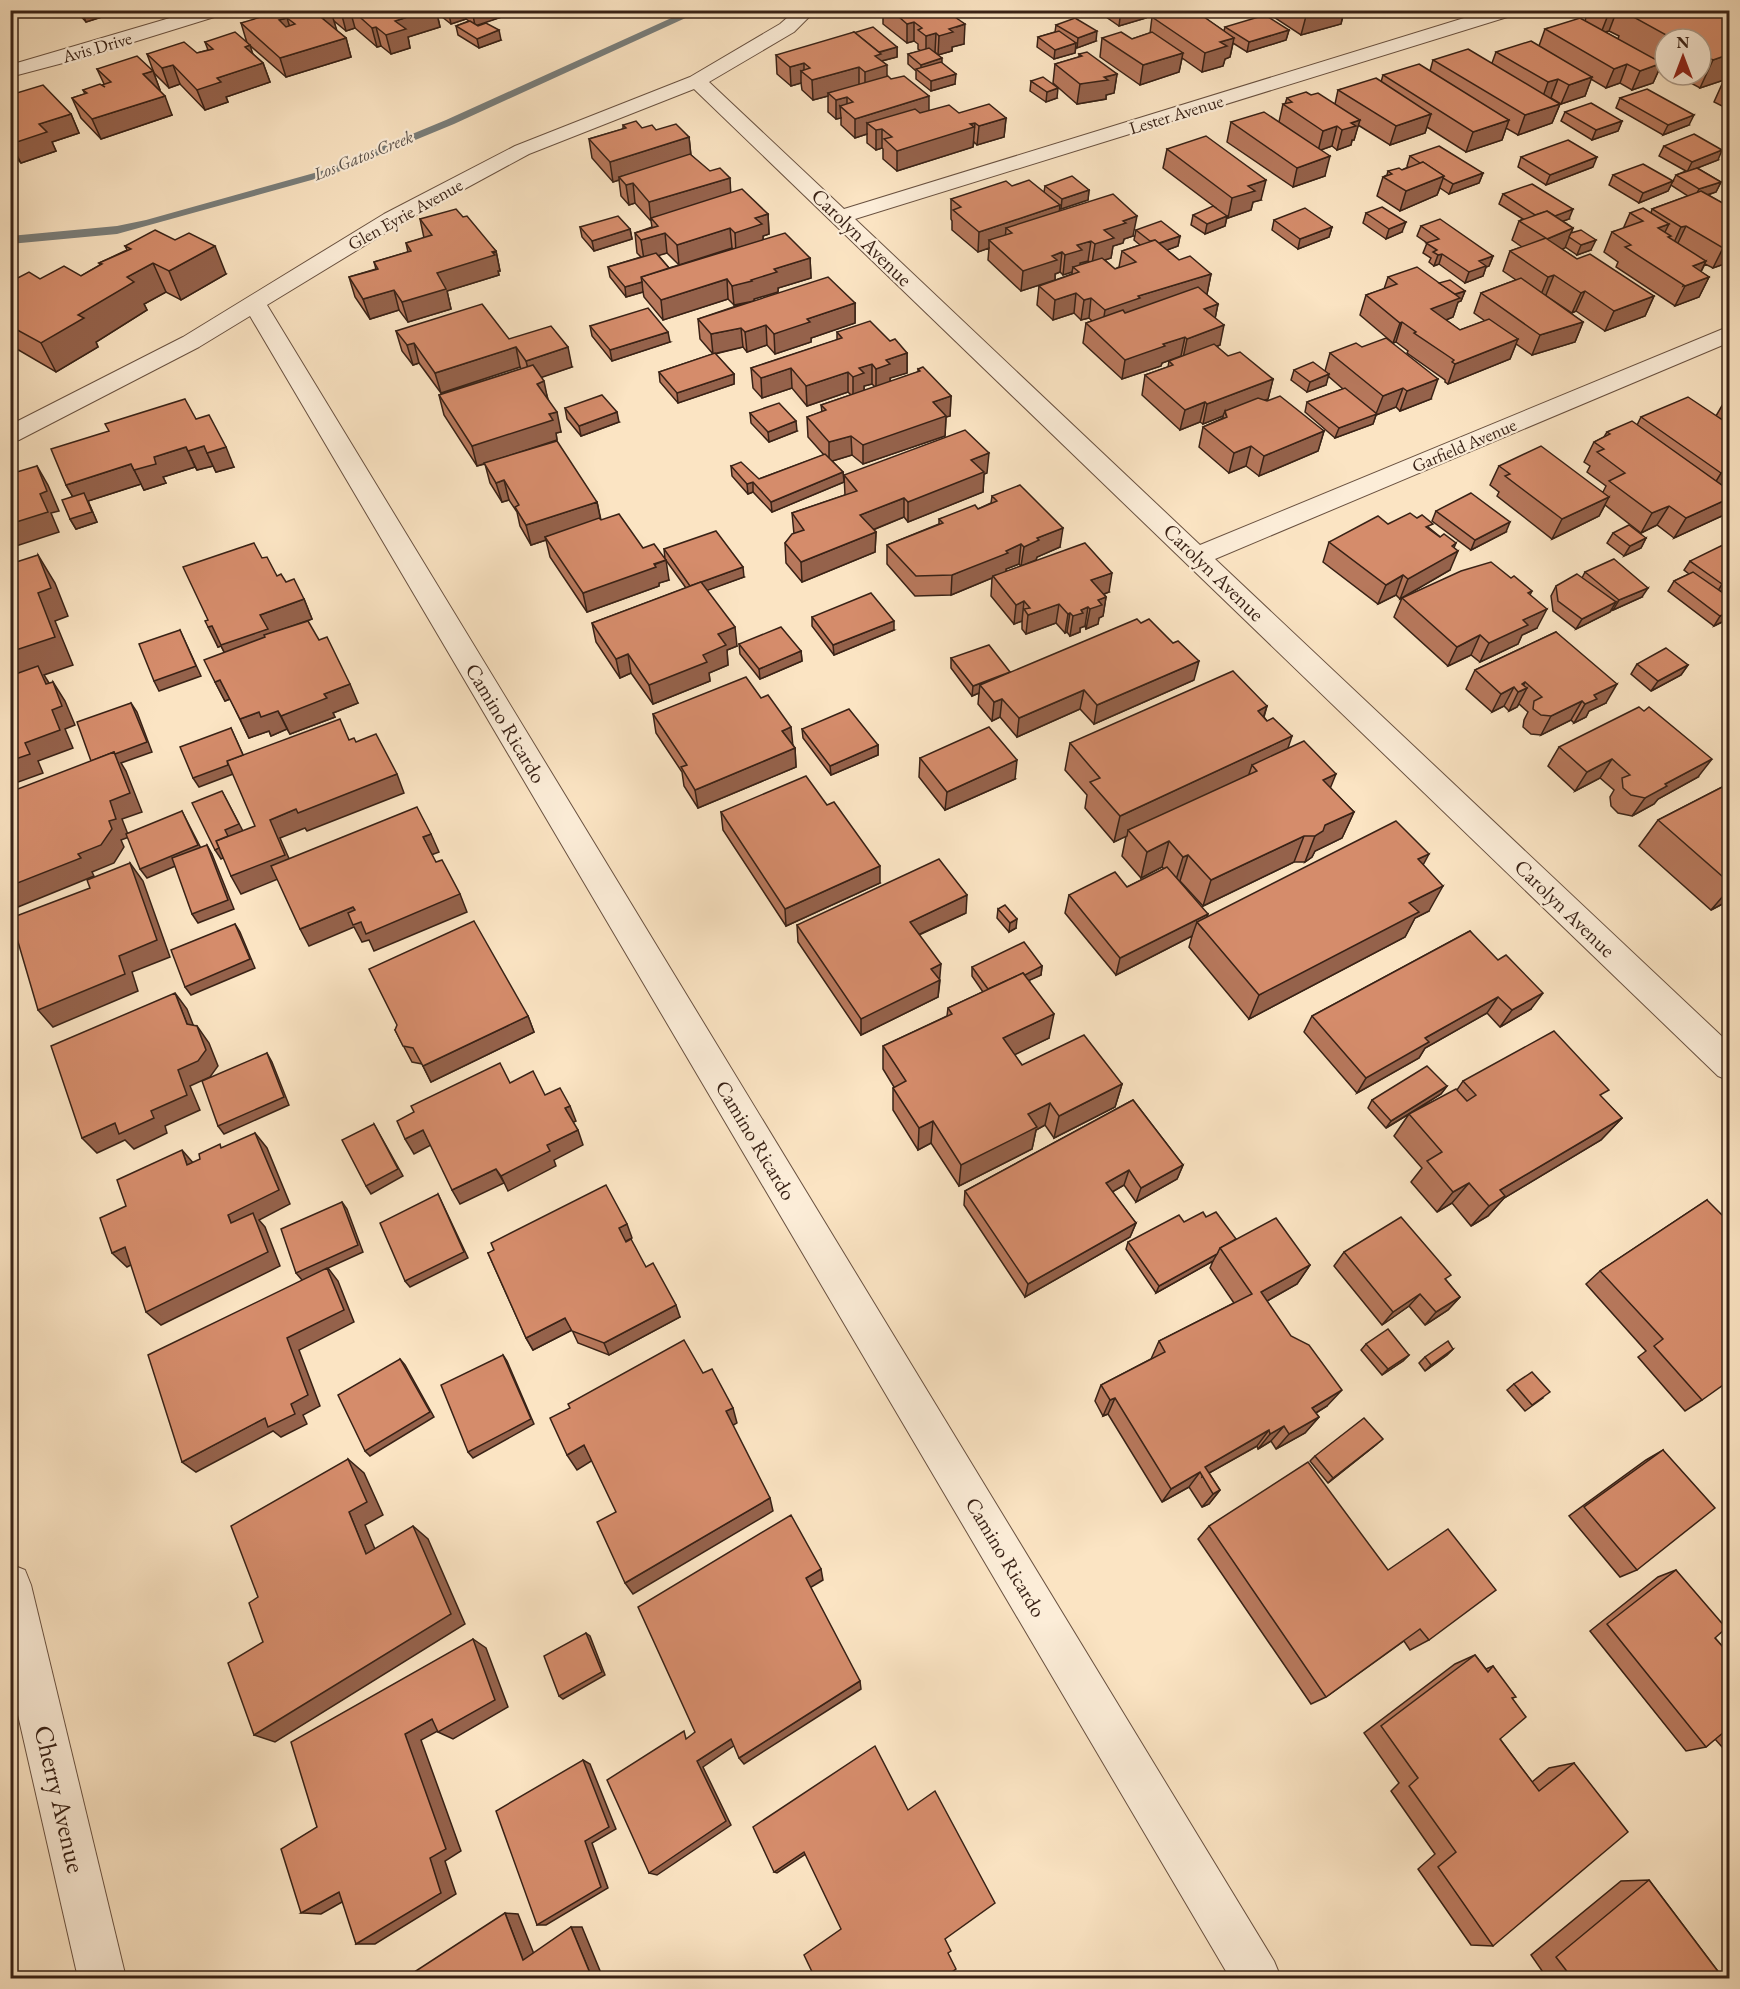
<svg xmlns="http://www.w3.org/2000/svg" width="1740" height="1989" viewBox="0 0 1740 1989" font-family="'EB Garamond',serif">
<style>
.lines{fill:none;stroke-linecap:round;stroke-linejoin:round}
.stream{fill:#797e7b;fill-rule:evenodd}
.minor-casing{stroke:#6a5241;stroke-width:2}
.minor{fill:#fcedd8;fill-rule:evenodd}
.wall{fill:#b7785c;stroke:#392216;stroke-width:1.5;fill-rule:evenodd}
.shaded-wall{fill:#95624b;stroke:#392216;stroke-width:1.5}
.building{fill:#d58c6b;stroke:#392216;stroke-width:1.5;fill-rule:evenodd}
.labels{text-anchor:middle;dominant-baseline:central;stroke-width:4.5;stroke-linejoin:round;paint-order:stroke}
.far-street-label{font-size:18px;fill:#392216;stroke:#fcedd8}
.far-water-label{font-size:18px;font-style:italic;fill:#595049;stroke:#fcedd8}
.street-label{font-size:21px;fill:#392216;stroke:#fcedd8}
.near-street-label{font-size:26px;fill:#392216;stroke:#fcedd8}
</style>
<rect width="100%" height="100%" fill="#fbe4c3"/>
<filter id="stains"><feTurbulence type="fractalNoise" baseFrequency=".00333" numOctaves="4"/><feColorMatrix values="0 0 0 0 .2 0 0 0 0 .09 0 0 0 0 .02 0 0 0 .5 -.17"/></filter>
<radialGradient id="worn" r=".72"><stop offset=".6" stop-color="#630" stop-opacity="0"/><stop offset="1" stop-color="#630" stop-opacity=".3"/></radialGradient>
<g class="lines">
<!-- stream -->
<path class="stream" d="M689,10H703L454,124L333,174L117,234L10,244V236L117,226L146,220L325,170L446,120Z"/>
<!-- minor casing -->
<g class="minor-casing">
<g id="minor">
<path d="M197,10H227L224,14L82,58L10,77V65Z"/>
<path d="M796,10H816L794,32L709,82L844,209L1490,10H1520L1517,14L855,219L1200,545L1730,326V342L1215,559L1730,1044V1081L1718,1076L694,89L529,154L400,224L267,305L1274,1961L1281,1978H1230L250,316L199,347L19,440L10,443V425L183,337L384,214L515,146L690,77L780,24Z"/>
<path d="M10,1564L25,1570L31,1585L126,1978H78L10,1680Z"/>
</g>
</g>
<!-- minor -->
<use href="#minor" class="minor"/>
</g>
<!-- wall -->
<g class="wall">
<path d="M75,10H120L121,11L86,22Z"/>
<path d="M328,10H517V12L476,25L501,40L479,48L458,35L456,26L469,21L466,19L451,24L437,13L440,27L408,37L410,48L391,54L381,46L377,47L355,28L346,31L334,21L336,30L346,38L351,57L286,77L247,43L241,23L328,12Z"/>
<path d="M883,10H954L957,13V19L964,44L952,47V51L938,55L935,52H934L955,84L931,91L916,79V71L908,64V54L921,51L918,49V44L914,41L907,43L883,24Z"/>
<path d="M1023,10H1050L1030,16Z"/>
<path d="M1096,10H1147L1146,18L1119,26Z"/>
<path d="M1174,10H1218V12L1202,16L1224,31L1225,27L1289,30L1286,40L1247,52L1233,43L1230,57L1225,59L1223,66L1202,72L1182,58L1179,72L1140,85L1100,57L1102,38L1132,39L1150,33L1152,17Z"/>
<path d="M1273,10H1388L1387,14L1375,17L1364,11L1349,15L1344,12L1341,24L1301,35L1272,16Z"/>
<path d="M1588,10H1730V78L1700,88L1676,75H1701V39H1665V62L1662,60L1658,61L1662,63L1653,83L1632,90L1620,83L1606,88L1591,79L1585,96L1561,104L1551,98L1560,104L1552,123L1518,135L1506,128L1502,140L1466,152L1427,127L1425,133L1390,145L1358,125L1354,140H1352L1351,145L1337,150L1332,146L1320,150L1325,176L1293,187L1227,142L1231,122H1279L1283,104H1285L1287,98L1311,95L1335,104L1338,90L1381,82L1383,75L1430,71L1433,60L1492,63L1496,52L1539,46L1545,29L1585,21ZM1609,31L1619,36L1618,39L1605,32Z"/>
<path d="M1056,25L1096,41L1077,48L1076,47L1075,53L1054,59L1037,47L1038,37L1055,32Z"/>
<path d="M205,42L253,54L263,63L270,82L226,97L228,102L205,110L180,84L169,88L154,73L147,54L197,53L208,50Z"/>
<path d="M897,47V57L882,61L887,76L929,111L1006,118L1004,137L977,145L974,142L973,147L897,171L883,159V149L882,148L876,150L867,143V134L855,138L841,125V118L836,119L828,112V96L813,100L802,90L801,83L791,86L777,74L776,55Z"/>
<path d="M1079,54L1117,74L1114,93L1106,95V99L1077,104L1053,83L1055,64L1079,57Z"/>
<path d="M97,69L153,71L160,90L159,91L172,115L101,139L81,118L72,98L85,94L83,90L103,86L104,84Z"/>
<path d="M1730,80V110L1714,102L1723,82Z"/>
<path d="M1031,81L1057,98L1046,102L1030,91Z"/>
<path d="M10,95L71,114L79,133L52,142L56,151L21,163L18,160L10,162Z"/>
<path d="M1620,98L1689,125L1663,135L1616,108Z"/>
<path d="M1565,112L1622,121L1618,131L1592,140L1561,121Z"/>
<path d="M623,125L656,130L689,137L691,155L731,193L768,214L769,234L763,236V240L810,258L811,278L778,288V292L754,299V301L855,303V323L811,338V342L775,354L767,345L747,352L743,347L715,354L734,374V384L678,403L660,382L659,372L713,354L700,339L698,319L748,302L734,305L728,299L663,320L644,297L643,292L626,297L610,277L608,267L641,257L637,253L635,233L652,227L651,221L635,203L629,205L621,196L619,180L613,182L592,158L589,139L623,129ZM732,248L733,249L669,268L658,255L667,253L679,265Z"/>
<path d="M1664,146L1718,160L1697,168L1721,182L1716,192L1708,195L1725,205L1730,196V262L1713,268L1705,264L1701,272L1709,277L1699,297L1675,306L1616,267L1618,262L1604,252L1612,232L1623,229L1630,213H1651L1652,209L1688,196L1671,185L1668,191L1639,203L1609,185L1613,175L1673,181L1676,175L1686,171L1659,156Z"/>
<path d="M1167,149L1261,200L1253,202L1251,210L1228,218L1227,217L1225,226L1205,234L1191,225L1193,215L1216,208L1163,168Z"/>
<path d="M1410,156L1483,173L1479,183L1449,194L1440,188L1437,195L1400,211L1377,196L1383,177L1387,175L1388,171L1402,170L1408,167L1407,166Z"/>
<path d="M1521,157L1593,167L1546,185L1518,167Z"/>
<path d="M1012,186L1044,192L1045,186L1089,190L1088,200L1061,209L1059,208V211L1133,236L1124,239L1123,243L1113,246L1111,258L1105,260L1115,269L1119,267L1122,251L1140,245L1134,240L1136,230L1180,236L1178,246L1167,250L1179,260L1211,274L1207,294H1206L1218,304L1215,318L1220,345L1217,347L1228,356L1273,379L1268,399L1265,400L1324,431L1318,451L1259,476L1246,466L1229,473L1199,447L1203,427L1223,418V416L1203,424L1200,422L1180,430L1142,395L1145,375L1168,367L1169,361L1181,356L1162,363L1161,366L1122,379L1083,343L1086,323L1092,321L1089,318L1081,320L1074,313L1053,320L1037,305L1039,286L1072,274V272L1063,275L1060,272L1055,274V280L1021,291L988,260L989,248L978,252L952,230V221L951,219V199ZM1088,261L1090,262L1080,265V263Z"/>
<path d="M1503,194L1569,219L1563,221L1573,228L1571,233L1591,250L1577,255L1565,247L1562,249L1577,259L1654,296L1645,316L1605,331L1576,311L1572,313L1545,295L1583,322L1575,342L1532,355L1516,344L1510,359L1448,384L1445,382V380L1407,353L1408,351L1396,342L1393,343L1360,315L1366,295L1384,289L1388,277L1439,283L1465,291L1461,301L1458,302L1453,317L1446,320L1460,330L1485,321L1474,313L1481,293L1516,280L1503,271L1510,251L1522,247L1512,240L1519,221L1523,219L1499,204Z"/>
<path d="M1366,213L1402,232L1386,239L1363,223Z"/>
<path d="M463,217L496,251L500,271H498L499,275L447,291L451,309L408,322L399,310L370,319L355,297L349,277L376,269L374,262L408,252L406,243L424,238L420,219Z"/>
<path d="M1274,220L1332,227L1329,237L1298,249L1272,230Z"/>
<path d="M1421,226L1493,256L1489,266L1486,267L1483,276L1465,283L1439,264L1434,266L1429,262L1431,258L1423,253L1427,243L1417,236Z"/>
<path d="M580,227L630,229L632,239L594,251L582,237Z"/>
<path d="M125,246L226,274L181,300L166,292L144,304L147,310L96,342L98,347L56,372L10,345V282L40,279L81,276L100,265L99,263L127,250Z"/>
<path d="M590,326L670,342L612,361L592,336Z"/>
<path d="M396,331L509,339L572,367L541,377L548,399L561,432L556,433L557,440L521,452L597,502L601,520L643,548L669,580L659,583V586L587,612L550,557L546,540L531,545L520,526L517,512L509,500L502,502L490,483L485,464L477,466L444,415L439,395L521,369L520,367L441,393L419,363L413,365L402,351Z"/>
<path d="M837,332L890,341L907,353V373L890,378V382L918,372V369L951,396L950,416L946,417L945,436L863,464L852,455L832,461L843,472L844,482L772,512L753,492L748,494L732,476L731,466L759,479L824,455L808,437L807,417L822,412L821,405L851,395L848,392L807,406L792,388L762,398L753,388L751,368L837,340ZM872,384L875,387L864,391V386Z"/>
<path d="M1330,353L1431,399L1400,411L1396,407L1376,415L1373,424L1335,438L1305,412L1307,402L1343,389L1328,376L1326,385L1307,392L1291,380L1294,370L1325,371Z"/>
<path d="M1730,396V483L1723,486L1724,515L1674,538L1657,525L1641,533L1605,505L1599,516L1552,539L1497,496L1499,492L1490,485L1499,466L1603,492L1606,486L1587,472L1590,466L1584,462L1594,442L1604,437L1607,432L1637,425L1641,417L1716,416L1727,397Z"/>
<path d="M565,408L619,422L581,436L567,419Z"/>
<path d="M750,413L797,431L769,442L751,423Z"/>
<path d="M196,419L234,467L216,472L213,466L197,470L195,467L163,477L166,483L144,490L141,484L88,501L97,522L76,529L70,519L73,497L66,485Z"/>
<path d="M987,473L984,474L983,492L908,522L904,517L873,530L876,532L875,552L802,582L786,563L785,543L794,534L792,513L845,495L844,475Z"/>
<path d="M992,496L1060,547L1037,557L1036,560L1026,564L1109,592L1104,594L1106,597L1103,616L1099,618L1098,624L1086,629L1085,626L1080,628V632L1070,636L1067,632L1065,633L1056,623L1026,634L1022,629V621L1014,624L991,596L992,578L951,595L915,596L887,564V545L939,524V519L978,509L991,503ZM1019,564L1021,566L1006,572V569Z"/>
<path d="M1436,511L1506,532L1471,550L1432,521Z"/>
<path d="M1417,518L1454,548L1450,570L1400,599L1396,595L1378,604L1323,562L1329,542L1388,524Z"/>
<path d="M1613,533L1646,538L1641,548L1624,556L1607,543Z"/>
<path d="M664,549L744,577L707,590L737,646L727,650L728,665L709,673L710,681L653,704L631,673L620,678L596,642L592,623L686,588L665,559Z"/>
<path d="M262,558L277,576L286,582L304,599L312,619L280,630L358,703L333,713L335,717L290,734L287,729L271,736L269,731L249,738L230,699L225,701L215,682L224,652L221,646L218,647L208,620Z"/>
<path d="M1690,561L1730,587L1721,592L1730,598V618L1714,626L1668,591L1674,581L1689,574L1684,570Z"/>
<path d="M1585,572L1642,597L1613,610L1612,609L1610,612L1576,629L1553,611L1551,596L1556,586L1582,578Z"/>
<path d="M1511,578L1532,591L1530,595L1537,628L1522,635L1518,644L1480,662L1471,655L1448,666L1394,617L1402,598Z"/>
<path d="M812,617L894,630L834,655L812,626Z"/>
<path d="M1556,632L1606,703L1589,711L1586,717L1574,723L1571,720L1541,735L1531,734L1523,727L1524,720L1528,712L1519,704L1517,707L1509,711L1504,706L1492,712L1466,689L1475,670Z"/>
<path d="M739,644L801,651L802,661L760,679L740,654Z"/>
<path d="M951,658L1010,672L1194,680L1094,724L1080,709L1017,737L1000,717L992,721L978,704L979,693L972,696L951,668Z"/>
<path d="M1637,664L1688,665L1681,675L1651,691L1631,674Z"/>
<path d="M761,698L795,748L796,767L698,808L684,786L682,772L656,733L653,714Z"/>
<path d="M1267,706L1264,717L1288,749L1330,788L1354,812L1342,838L1315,851L1312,857L1305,862H1294L1203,906L1180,881H1179L1207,917L1423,865L1429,911L1415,918L1405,937L1249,1019L1189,947L1192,936L1116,975L1065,913L1069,895L1127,887L1164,869L1162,867L1141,878L1122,856L1126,836L1114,842L1085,808L1087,795L1065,770L1070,743Z"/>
<path d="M802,729L878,745V755L831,775L803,738Z"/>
<path d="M1559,747L1698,777L1658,799L1654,804L1632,816L1618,813L1611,806L1610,797L1614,790L1600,778L1575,791L1548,766Z"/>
<path d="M920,758L1015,779L945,810L919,777Z"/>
<path d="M1730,783V900L1711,910L1639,846L1658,820Z"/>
<path d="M721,812L880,883L786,926L723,830Z"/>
<path d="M998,909L1016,928L1009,932L997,918Z"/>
<path d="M966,913L919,935L940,981L938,997L861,1035L798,942L797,925Z"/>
<path d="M1470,931L1531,1009L1500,1027L1487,1013L1425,1048L1419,1058L1357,1093L1304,1032L1312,1016Z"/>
<path d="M1042,966L1041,975L1029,980L1049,1038L1014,1054L1022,1065L1122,1084L1115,1107L1054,1138L1045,1125L1036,1130L1032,1149L959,1186L931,1143L918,1150L893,1110V1088L894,1087L883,1069V1046L947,1016L948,1008L983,992L972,976V967Z"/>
<path d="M528,1016L534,1032L431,1082L422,1064L412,1062L395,1030Z"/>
<path d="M1463,1081L1602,1098L1622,1118L1601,1140L1504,1198L1488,1216L1471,1226L1452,1203L1437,1212L1411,1182L1422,1168L1394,1136L1409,1114L1386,1128L1368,1108L1372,1100L1447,1086L1441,1094L1412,1112L1457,1090Z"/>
<path d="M1133,1100L1183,1165L1177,1179L1136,1202L1124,1185L1112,1192L1136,1223L1130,1237L1025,1297L964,1205L965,1191Z"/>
<path d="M1707,1200L1702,1400L1685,1411L1638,1357L1646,1351L1586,1284L1600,1271Z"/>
<path d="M1206,1217L1236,1239L1310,1265L1297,1284L1267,1301L1327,1406L1316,1413L1319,1417L1305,1433L1276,1449L1271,1441L1258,1449L1257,1446L1209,1473L1220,1490L1209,1504L1202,1507L1189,1487L1162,1502L1108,1414L1103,1416L1095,1401L1101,1385L1151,1359L1159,1341L1234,1303L1210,1268L1213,1261L1156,1293L1126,1249L1128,1242L1184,1222Z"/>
<path d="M632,1238L626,1241L646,1267L680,1317L609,1355L578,1343L572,1330L533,1350L526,1338L488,1253Z"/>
<path d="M1344,1252L1446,1280L1460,1297L1448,1310L1425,1325L1409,1306L1382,1325L1334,1266Z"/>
<path d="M1366,1344L1409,1355L1403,1361L1382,1375L1361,1350Z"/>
<path d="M1453,1349L1447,1355L1425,1371L1419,1363L1425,1357Z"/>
<path d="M1514,1384L1543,1398L1525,1411L1507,1390Z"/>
<path d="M1377,1444L1328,1483L1310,1461L1315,1456Z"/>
<path d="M1663,1450L1637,1570L1620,1577L1569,1516L1646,1460Z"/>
<path d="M1209,1526L1388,1570L1429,1640L1410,1650L1404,1641L1326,1697L1311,1704L1198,1539Z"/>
<path d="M1676,1570L1715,1638L1729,1654L1730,1653V1756L1715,1739L1706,1747L1686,1751L1590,1631L1658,1577Z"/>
<path d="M1475,1655L1486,1669L1493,1666L1512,1698L1500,1739L1532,1782L1549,1768L1574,1763L1493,1946L1471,1945L1418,1869L1435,1854L1391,1791L1399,1783L1364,1733L1455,1664Z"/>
<path d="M1649,1880L1723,1978H1547L1531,1955L1621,1881Z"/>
</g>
<!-- shaded-wall -->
<g class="shaded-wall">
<path d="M81,10H120L121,11L86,22Z"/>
<path d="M345,10H350L355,28L346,31L341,12Z"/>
<path d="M429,10H436L440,27L408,37L410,48L391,54L386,35L395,21Z"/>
<path d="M448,10H464L466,19L451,24Z"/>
<path d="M472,10H517V12L475,26Z"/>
<path d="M1031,10H1050L1030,16Z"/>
<path d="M1121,10H1147L1146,18L1119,26Z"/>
<path d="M1199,10H1218V12L1198,17Z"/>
<path d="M1326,10H1344L1341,24L1301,35L1306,16Z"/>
<path d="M1350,10H1364L1349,15Z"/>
<path d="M1377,10H1388L1387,14L1375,17Z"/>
<path d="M1610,10H1617L1609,31L1601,33Z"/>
<path d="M957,13V27L965,24L964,44L952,47V51L938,55L939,36L952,15Z"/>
<path d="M332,15L338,34L322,18Z"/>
<path d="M287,18L293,37L279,20Z"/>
<path d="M914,22V41L907,43V24Z"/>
<path d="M376,27L381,46L377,47L372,28Z"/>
<path d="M499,30L501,40L479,48L477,39Z"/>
<path d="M1289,30L1286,40L1247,52L1249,42Z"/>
<path d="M1097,31L1096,41L1077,48L1078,38Z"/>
<path d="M1674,32L1671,39H1665V53L1662,60L1655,63L1666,35Z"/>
<path d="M936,33L935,52L926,55V36Z"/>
<path d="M346,38L351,57L286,77L280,58Z"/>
<path d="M1234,38L1230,57L1225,59L1223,66L1202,72L1205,53L1220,42Z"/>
<path d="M1076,43L1075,53L1054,59L1055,50Z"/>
<path d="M250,45L256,64L245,47Z"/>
<path d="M897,47V57L881,61L887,65V85L865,91V72L874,54Z"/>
<path d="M1183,53L1179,72L1140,85L1143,65Z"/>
<path d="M1730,54V78L1700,88L1713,60Z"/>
<path d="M942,58V68L921,72V65Z"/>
<path d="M263,63L270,82L226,97L228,102L205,110L197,90L217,78Z"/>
<path d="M804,63V73L801,71V83L791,86L790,67Z"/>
<path d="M1662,63L1653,83L1632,90L1640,71Z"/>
<path d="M1627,64L1620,83L1606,88L1614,69Z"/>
<path d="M173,65L180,84L169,88L162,68Z"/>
<path d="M859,67V86L828,93V96L813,100L812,80Z"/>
<path d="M153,71L160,90L150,93L143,74Z"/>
<path d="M956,74L955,84L931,91V81Z"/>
<path d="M1117,74L1114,93L1106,95V99L1077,104L1080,84Z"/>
<path d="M1592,77L1585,96L1561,104L1569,85Z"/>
<path d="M1558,79L1551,98L1541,102L1548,82Z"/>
<path d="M1058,88L1057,98L1046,102L1047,92Z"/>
<path d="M165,96L172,115L101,139L92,119Z"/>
<path d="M929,96V116L882,130V148L876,150V130L867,123V134L855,138V119Z"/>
<path d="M847,97V112L840,106L841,118L836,119V100Z"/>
<path d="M1560,104L1552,123L1518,135L1525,115Z"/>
<path d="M71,114L79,133L52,142L56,151L21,163L11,144L39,124Z"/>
<path d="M1431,114L1425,133L1390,145L1396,126Z"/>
<path d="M1694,115L1689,125L1663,135L1668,125Z"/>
<path d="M1006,118L1004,137L977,145L979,126Z"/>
<path d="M1360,120L1354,140H1352L1351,145L1337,150L1342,130L1351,123Z"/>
<path d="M1509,120L1502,140L1466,152L1473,132Z"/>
<path d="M1622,121L1618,131L1592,140L1596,130Z"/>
<path d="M975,123L973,147L897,171V151Z"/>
<path d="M1337,126L1332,146L1318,151L1323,131Z"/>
<path d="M689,137L691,157L619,177V180L613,182L610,162Z"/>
<path d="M10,144L18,160L10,162Z"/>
<path d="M1722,150L1718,160L1687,172L1692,162Z"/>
<path d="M1330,156L1325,176L1293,187L1297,168Z"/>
<path d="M1597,157L1593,167L1546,185L1550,175Z"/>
<path d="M1483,173L1479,183L1449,194L1453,184Z"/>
<path d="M1444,176L1437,195L1400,211L1406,191Z"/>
<path d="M730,178L731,198L651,218V221L649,202Z"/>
<path d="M1266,180L1261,200L1253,202L1251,210L1228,218L1232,198L1248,186Z"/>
<path d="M1673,181L1668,191L1639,203L1643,193Z"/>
<path d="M1721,182L1716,192L1694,199L1699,189Z"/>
<path d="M633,183L635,203L629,205L626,185Z"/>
<path d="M1089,190L1088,200L1061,209L1062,199Z"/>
<path d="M1060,205L1058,224L1006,228L1005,242L989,240V248L978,252L979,232Z"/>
<path d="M1573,209L1569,219L1539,230L1543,220Z"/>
<path d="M768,214L769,234L763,236V244L736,253L735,233L755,218Z"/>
<path d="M1137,216L1133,236L1124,239L1123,243L1113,246L1111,258L1092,264L1095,244L1104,230L1123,221Z"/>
<path d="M1227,216L1225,226L1205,234L1207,224Z"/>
<path d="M1406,222L1402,232L1386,239L1389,229Z"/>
<path d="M1669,224L1659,244L1658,228Z"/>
<path d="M1686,226L1677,245L1672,247L1681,227Z"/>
<path d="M1332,227L1329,237L1298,249L1300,239Z"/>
<path d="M730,228L732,248L679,265L677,245Z"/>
<path d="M1573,228L1565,248L1539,258L1547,239Z"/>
<path d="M630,229L632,239L594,251L592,241Z"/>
<path d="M665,233L667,253L644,260L641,240Z"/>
<path d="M1180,236L1178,246L1153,255L1155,245Z"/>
<path d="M1596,240L1591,250L1577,255L1581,245Z"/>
<path d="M1091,241L1088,261L1080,263V270L1073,267L1072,272L1063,275L1065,255L1077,245Z"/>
<path d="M215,246L226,274L181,300L169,271Z"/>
<path d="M1730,246V262L1713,268L1723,248Z"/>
<path d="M496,251L500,271H498L499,275L447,291L451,309L408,322L402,302L437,273Z"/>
<path d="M1062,252L1060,272L1055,274V280L1021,291L1023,271L1052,256Z"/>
<path d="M1442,254L1439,264L1434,266L1438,255Z"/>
<path d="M1493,256L1489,266L1486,267L1483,276L1465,283L1469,272L1479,261Z"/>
<path d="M810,258L811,278L778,288V292L754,299V301L734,305L732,286L751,280L774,269Z"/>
<path d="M1706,261L1696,281L1683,286L1693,266Z"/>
<path d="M153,263L166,292L144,304L147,310L96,342L98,347L56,372L41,343L127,277Z"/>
<path d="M1211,274L1207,294L1138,315L1102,330L1105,310L1138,296Z"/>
<path d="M1554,275L1546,295L1540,297L1548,277Z"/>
<path d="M1709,277L1699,297L1675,306L1685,286Z"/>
<path d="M727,279L728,299L663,320L661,300Z"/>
<path d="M642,282L643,292L626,297L625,287Z"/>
<path d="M394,290L399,310L370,319L363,299Z"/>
<path d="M1465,291L1461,301L1458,302L1453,317L1424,329L1431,309L1451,296Z"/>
<path d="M1585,291L1576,311L1572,313L1581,293Z"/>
<path d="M1076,293L1074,313L1053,320L1055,300Z"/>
<path d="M1654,296L1645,316L1605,331L1614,311Z"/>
<path d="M1091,298L1089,318L1081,320L1084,300Z"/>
<path d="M855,303V323L811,338V342L775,354L774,334L807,319Z"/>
<path d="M1218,304L1214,324L1204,309Z"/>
<path d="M1402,322L1396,342L1393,343L1400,323Z"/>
<path d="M1583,322L1575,342L1532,355L1540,335Z"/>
<path d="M766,325L767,345L747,352L745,332Z"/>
<path d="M1224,325L1220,345L1183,358L1187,339Z"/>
<path d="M741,328L743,347L713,354L711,334Z"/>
<path d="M668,332L670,342L612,361L610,350Z"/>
<path d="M1185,337L1181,356L1162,363L1161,366L1122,379L1125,360L1163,344Z"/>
<path d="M1518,339L1510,359L1448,384L1455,364Z"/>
<path d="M414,343L419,363L413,365L407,345Z"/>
<path d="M516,347L520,367L441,393L435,373Z"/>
<path d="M568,347L572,367L531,381L526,361Z"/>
<path d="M907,353V373L890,378V384L876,389V369L886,360Z"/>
<path d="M872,364V384L864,386V393L853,397V377L859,368Z"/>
<path d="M791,368L792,388L762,398L761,378Z"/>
<path d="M848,372V392L807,406L806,386Z"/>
<path d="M734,374V384L678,403L677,393Z"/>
<path d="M1329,374L1326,385L1307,392L1310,382Z"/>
<path d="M1273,379L1268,399L1226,415L1225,411L1223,416L1203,424L1207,404Z"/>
<path d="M1438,379L1431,399L1400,411L1407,391Z"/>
<path d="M544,381L548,401L537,384Z"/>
<path d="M1403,388L1396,407L1376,415L1373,424L1335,438L1339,428L1376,414L1383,396Z"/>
<path d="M951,396L950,416L946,417L945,436L863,464V445L933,402Z"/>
<path d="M1205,402L1200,422L1180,430L1185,410Z"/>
<path d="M557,412L561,432L556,433L557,440L477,466L472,446L549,414Z"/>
<path d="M617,412L619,422L581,436L579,426Z"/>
<path d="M796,421L797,431L769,442L768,432Z"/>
<path d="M1324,431L1318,451L1259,476L1264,456Z"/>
<path d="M851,436L852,455L829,462V442Z"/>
<path d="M204,446L213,466L197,470L188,451Z"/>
<path d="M1251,446L1246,466L1229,473L1234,453Z"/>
<path d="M186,447L195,467L163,477L166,483L144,490L134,470L154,457Z"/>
<path d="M226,447L234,467L216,472L207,453Z"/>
<path d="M989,453L987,473L984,474L983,492L908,522V502L971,460Z"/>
<path d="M131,464L141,484L88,501L97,522L76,529L70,519L77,504L66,485Z"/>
<path d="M37,466L48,485L59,511L51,513L59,532L10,548V524Z"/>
<path d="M1730,469V483L1709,493L1721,473Z"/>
<path d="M843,472L844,482L772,512L771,502Z"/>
<path d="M504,480L509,500L502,502L496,483Z"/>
<path d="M753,482V492L748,494L747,484Z"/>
<path d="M1609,497L1599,516L1552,539L1562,519Z"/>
<path d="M904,498V517L860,535V515Z"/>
<path d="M1730,498V505L1724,515L1674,538L1686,518Z"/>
<path d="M597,502L601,522L545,537L546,540L531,545L526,525Z"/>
<path d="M1669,506L1657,525L1641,533L1652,513Z"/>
<path d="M1510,522L1506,532L1471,550L1475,540Z"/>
<path d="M1063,528L1060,547L1037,557L1036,560L1021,566L1024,547L1037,538Z"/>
<path d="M876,532L875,552L802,582L801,562Z"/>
<path d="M1646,538L1641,548L1624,556L1630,546Z"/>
<path d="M1456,543L1451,555L1458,551L1450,570L1400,599L1408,579Z"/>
<path d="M1021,544L1019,564L1006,569V573L993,576L992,578L951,595L952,575Z"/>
<path d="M10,553L19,575L10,578Z"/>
<path d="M38,555L55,583L68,616L55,621L73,665L44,675L51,686H10V652L38,593Z"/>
<path d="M666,560L669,580L659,583V586L587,612L583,593Z"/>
<path d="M743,567L744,577L692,596L690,586Z"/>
<path d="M1112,573L1109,592L1088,600L1091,580Z"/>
<path d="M1403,575L1396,595L1378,604L1386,585Z"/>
<path d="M1730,581V587L1716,594L1722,584Z"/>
<path d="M1648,588L1642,597L1613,610L1619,600Z"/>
<path d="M1106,597L1103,616L1099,618L1098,624L1086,629L1090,609L1098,600Z"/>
<path d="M304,599L312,619L270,634L231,665L221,646L218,647L208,627L260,615Z"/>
<path d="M1024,601L1022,621L1014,624L1016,605Z"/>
<path d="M1616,602L1610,612L1576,629L1582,619Z"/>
<path d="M1059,604L1056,623L1026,634L1028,615Z"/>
<path d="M1088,607L1085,626L1080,628V632L1070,636L1073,616L1081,610Z"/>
<path d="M1547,609L1537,628L1522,635L1518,644L1480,662L1489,643L1523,620Z"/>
<path d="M1730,611V618L1714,626L1720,616Z"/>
<path d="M1070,613L1067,632L1065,633L1068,614Z"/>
<path d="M894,621V630L834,655L833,645Z"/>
<path d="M735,627L737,646L727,650L728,665L709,673L710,681L653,704L649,685L703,655L718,634Z"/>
<path d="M180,630L201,676L159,691L154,681Z"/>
<path d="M1480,635L1471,655L1448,666L1457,647Z"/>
<path d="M801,651L802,661L760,679L759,669Z"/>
<path d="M628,654L631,673L620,678L616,659Z"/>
<path d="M1199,661L1194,680L1094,724L1097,705Z"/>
<path d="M1688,665L1681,675L1651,691L1658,681Z"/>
<path d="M1010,672L980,685L979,693L972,696L973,686Z"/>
<path d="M220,680L230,699L225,701L215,682Z"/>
<path d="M53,682L65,701L75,725L65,729L73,748L38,761L43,773L10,785V761L52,710Z"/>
<path d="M1525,682L1521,691L1527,688L1517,707L1509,711L1522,684Z"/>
<path d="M350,684L358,703L333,713L335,717L290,734L281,716L324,694Z"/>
<path d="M1617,684L1606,703L1589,711L1586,717L1574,723L1585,704L1594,695Z"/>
<path d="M1514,687L1504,706L1492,712L1501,694Z"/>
<path d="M1084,690L1080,709L1017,737L1019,718Z"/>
<path d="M1002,699L1000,717L992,721L994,702Z"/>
<path d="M1582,701L1571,720L1541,735L1551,716Z"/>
<path d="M131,703L137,712L152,752L121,763L126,771L142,812L122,819L129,837L121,840L124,847L114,863L92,872L94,876L13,909L10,906V886L78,854L109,821L98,772Z"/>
<path d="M1267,706L1258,734V711Z"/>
<path d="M278,711L287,729L271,736L269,731L249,738L240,719L259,712Z"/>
<path d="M791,727L793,746L782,731Z"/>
<path d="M231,728L249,768L199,787L193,778Z"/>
<path d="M1292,736L1283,763L1257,771L1252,765L1247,780L1128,830L1127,836L1114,842L1120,816Z"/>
<path d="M878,745V755L831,775L830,766Z"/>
<path d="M795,748L796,767L698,808L695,790Z"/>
<path d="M1612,759L1600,778L1575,791L1587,772Z"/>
<path d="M1712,759L1698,777L1658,799L1654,804L1632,816L1645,798L1665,784Z"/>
<path d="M1017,760L1015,779L945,810L947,792Z"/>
<path d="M397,774L404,793L307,831L305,828L280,838L295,872L241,894L231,876L270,820L296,809Z"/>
<path d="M1336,774L1325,801L1323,780Z"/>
<path d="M222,791L244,833L236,852L221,859L215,850L225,830Z"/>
<path d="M182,811L187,821L204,854L147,878L140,869Z"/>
<path d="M1354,812L1342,838L1315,851L1312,857L1305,862L1315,836L1325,825Z"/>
<path d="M431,834L439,852L431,855L423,837Z"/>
<path d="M1304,836L1294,862L1203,906L1211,880Z"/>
<path d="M1169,841L1162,867L1141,878L1147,852Z"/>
<path d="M207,845L212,854L234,909L198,923L192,914Z"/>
<path d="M1429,854L1415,880L1418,859Z"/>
<path d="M1188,855L1180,881L1175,883L1183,857Z"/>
<path d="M130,863L143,881L170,957L132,972L138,991L53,1027L38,1010L119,956Z"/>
<path d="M880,866V883L786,926L785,909Z"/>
<path d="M1443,886L1429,911L1415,918L1405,937L1249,1019L1259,995L1409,903Z"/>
<path d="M1730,888V900L1711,910Z"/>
<path d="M460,894L467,912L374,951L369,940L362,942L354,927L309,946L300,929L353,907Z"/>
<path d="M967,895L966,913L909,939L910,922Z"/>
<path d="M1208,914L1203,929L1197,922L1192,936L1116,975L1120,958Z"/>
<path d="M1017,919L1016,928L1009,932L1010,923Z"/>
<path d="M235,924L240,932L255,968L191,995L185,987Z"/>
<path d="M941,964L938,997L861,1035V1019L931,969Z"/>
<path d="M1042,966L1041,975L988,999L989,991Z"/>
<path d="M175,993L187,1009L199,1040L187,1024Z"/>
<path d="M1543,993L1531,1009L1500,1027L1512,1010Z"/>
<path d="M1498,997L1487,1013L1425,1048L1419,1058L1357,1093L1366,1078L1425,1038Z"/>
<path d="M1054,1014L1049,1038L1000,1062L1003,1038Z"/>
<path d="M528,1016L534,1032L431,1082L423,1066Z"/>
<path d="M197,1026L209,1043L218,1066L210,1077L190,1086L200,1110L165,1126L167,1133L134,1149L125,1140L97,1153L82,1138L115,1123L151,1111L178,1070Z"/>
<path d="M267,1053L272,1062L289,1105L224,1134L218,1126Z"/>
<path d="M1122,1084L1115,1107L1054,1138L1059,1116Z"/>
<path d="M1447,1086L1441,1094L1386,1128L1391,1121Z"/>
<path d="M1050,1103L1045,1125L1036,1130L1032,1149L959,1186L961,1165L1028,1114Z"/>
<path d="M570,1106L576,1121L571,1123L565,1108Z"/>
<path d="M1622,1118L1601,1140L1504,1198L1488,1216L1471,1226L1489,1206L1500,1190Z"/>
<path d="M933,1121L931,1143L918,1150L919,1128Z"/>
<path d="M374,1124L403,1176L371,1194L366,1186Z"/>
<path d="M423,1130L431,1145L414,1154L405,1139Z"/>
<path d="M578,1130L583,1145L554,1160L556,1166L508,1191L501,1176L547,1145Z"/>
<path d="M255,1133L267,1148L290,1204L259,1220L265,1227L280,1266L161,1325L146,1312L231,1223L228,1215Z"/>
<path d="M182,1150L195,1165H187Z"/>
<path d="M1183,1165L1177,1179L1136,1202L1141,1188Z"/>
<path d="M496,1169L504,1183L460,1204L452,1190Z"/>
<path d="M1129,1170L1124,1185L1102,1198L1106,1183Z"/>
<path d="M1469,1183L1452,1203L1437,1212L1453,1192Z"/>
<path d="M438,1194L468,1258L410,1287L405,1281Z"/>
<path d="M342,1202L347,1209L363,1252L328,1268L338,1281L354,1322L299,1350L320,1406L303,1415L307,1424L281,1437L273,1431L196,1472L182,1462L291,1404L287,1338L302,1280L296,1273Z"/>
<path d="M1136,1223L1130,1237L1025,1297L1028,1284Z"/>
<path d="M627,1224L632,1238L624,1242L619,1228Z"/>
<path d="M125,1247L140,1260L127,1267L112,1253Z"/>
<path d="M1217,1254L1213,1261L1156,1293L1159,1286Z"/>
<path d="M1310,1265L1297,1284L1249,1311L1261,1292Z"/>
<path d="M1420,1294L1409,1306L1382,1325L1393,1312Z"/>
<path d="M1460,1297L1448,1310L1425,1325L1436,1312Z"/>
<path d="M676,1305L680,1317L609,1355L604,1343Z"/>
<path d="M565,1318L572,1330L533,1350L526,1338Z"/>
<path d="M1453,1349L1447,1355L1425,1371L1431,1365Z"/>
<path d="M503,1355L507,1361L534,1424L473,1458L468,1452Z"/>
<path d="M1409,1355L1403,1361L1382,1375L1388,1369Z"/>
<path d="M400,1359L405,1365L434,1417L370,1456L365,1451Z"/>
<path d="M1342,1390L1327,1406L1299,1423L1312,1408Z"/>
<path d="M1115,1398L1108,1414L1103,1416L1110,1400Z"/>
<path d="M733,1408L737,1423L730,1427L726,1411Z"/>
<path d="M1319,1417L1305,1433L1276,1449L1289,1434Z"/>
<path d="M1284,1426L1271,1441L1258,1449L1270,1434Z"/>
<path d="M1269,1430L1257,1446L1202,1477L1205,1467Z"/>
<path d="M1383,1439L1377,1444L1328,1483L1333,1478Z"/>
<path d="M584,1445L593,1460L577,1470L567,1455Z"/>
<path d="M348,1459L364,1473L383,1515L365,1525L382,1566L366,1554L349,1512Z"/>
<path d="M1200,1472L1189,1487L1162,1502L1171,1489Z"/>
<path d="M1220,1490L1209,1504L1202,1507L1213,1494Z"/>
<path d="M770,1498L773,1511L633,1594L625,1583Z"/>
<path d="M413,1526L428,1539L465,1624L275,1742L254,1735Z"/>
<path d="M821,1569L823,1580L808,1589L806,1578Z"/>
<path d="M586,1633L590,1636L605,1675L563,1699L559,1696Z"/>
<path d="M473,1639L486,1648L508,1707L453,1739L438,1732Z"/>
<path d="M860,1681L861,1689L744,1764L739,1758Z"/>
<path d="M432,1719L447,1726L421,1740L461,1851L445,1861L456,1894L375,1944H356L430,1858L405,1734Z"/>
<path d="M731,1739L735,1745L703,1767L731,1825L657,1875L649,1873L697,1761Z"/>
<path d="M583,1760L590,1764L616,1829L592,1843L608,1888L546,1925H537L585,1841Z"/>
<path d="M804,1852L806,1854L777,1873L774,1872Z"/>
<path d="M339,1892L358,1893L321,1914L301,1913Z"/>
<path d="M505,1913L518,1914L536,1959L523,1960Z"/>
<path d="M571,1927H582L603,1978H592Z"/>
</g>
<!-- building -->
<g class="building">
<path d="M284,10H327L332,15L322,18L346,38L280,58L241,23ZM287,18L295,24L286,27L279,20Z"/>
<path d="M352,10H429L395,21L406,29L386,35L376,27L372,28Z"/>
<path d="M891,10H954L957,13L952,15L965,24L949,29L953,32L939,36L936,33L926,36L918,30L922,28L914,22L907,24Z"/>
<path d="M1174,10H1194L1234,38L1220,42L1227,46L1205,53L1152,17Z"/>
<path d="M1297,10H1326L1306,16Z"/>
<path d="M1633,10H1717L1730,17V54L1713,60L1701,54V39H1686L1674,32L1666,35L1628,14L1635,12Z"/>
<path d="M1717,10H1730V17Z"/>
<path d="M1265,15L1289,30L1249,42L1225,27Z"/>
<path d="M1075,18L1097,31L1078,38L1056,25Z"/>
<path d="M1580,18L1662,63L1640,71L1627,64L1614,69L1545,29Z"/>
<path d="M470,21L478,26L486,23L499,30L477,39L456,26Z"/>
<path d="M873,27L897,47L879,52L854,32L850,34Z"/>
<path d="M1059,31L1076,43L1055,50L1038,37Z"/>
<path d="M235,32L250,45L245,47L263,63L217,78L221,82L197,90L173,65L162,68L147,54L184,42L197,53L213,49L205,42Z"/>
<path d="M854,32L881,54L875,56L887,65L865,72L859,67L812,80L801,71L810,68L804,63L790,67L776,55Z"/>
<path d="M1121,32L1132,39L1152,32L1183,53L1143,65L1102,38Z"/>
<path d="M1531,41L1592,77L1569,85L1558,79L1548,82L1496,52Z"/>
<path d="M929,48L942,58L921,65L908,54Z"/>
<path d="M1468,49L1560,104L1525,115L1433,60Z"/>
<path d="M1087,52L1117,74L1104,77L1108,80L1080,84L1055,64L1082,56L1079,54Z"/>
<path d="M137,56L153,71L143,74L165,96L92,119L72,98L87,93L83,90L100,84L105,87L102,85L111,82L97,69Z"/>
<path d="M941,62L956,74L931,81L916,69Z"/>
<path d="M1419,64L1509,120L1473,132L1383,75Z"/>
<path d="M888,76L891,79L904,76L929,96L855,119L840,106L853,102L847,97L836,100L828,93Z"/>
<path d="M1043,77L1058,88L1047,92L1031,81Z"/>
<path d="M1376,78L1431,114L1396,126L1338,90Z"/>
<path d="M1730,80V86L1723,82Z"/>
<path d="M43,85L71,114L39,124L47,132L11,144L10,95Z"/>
<path d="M1647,89L1694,115L1668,125L1620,98Z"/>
<path d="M1306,92L1311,95L1318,93L1360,120L1351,123L1356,126L1342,130L1337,126L1323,131L1283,104L1292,102L1287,98Z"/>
<path d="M1591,103L1622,121L1596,130L1565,112Z"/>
<path d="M989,104L1006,118L979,126L975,123L970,124L974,127L897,151L884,139L892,137L882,129L876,130L867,123L915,109L920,113L949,105L959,113Z"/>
<path d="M1264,112L1330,156L1297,168L1231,122Z"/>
<path d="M636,121L642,128L652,125L656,130L676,124L689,137L610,162L589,139L626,128L623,125Z"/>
<path d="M1694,134L1722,150L1692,162L1664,146Z"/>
<path d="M1206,136L1266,180L1248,186L1255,191L1232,198L1167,149Z"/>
<path d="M1568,140L1597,157L1550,175L1521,157Z"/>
<path d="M1439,146L1483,173L1453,184L1443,178L1444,176L1423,162L1420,163L1410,156Z"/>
<path d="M690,154L710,171L720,168L730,178L649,202L633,183L626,185L619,177Z"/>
<path d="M1423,162L1444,176L1406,191L1383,177L1392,174L1388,171L1399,168L1402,170Z"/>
<path d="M1643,164L1673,181L1643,193L1613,175Z"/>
<path d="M1697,168L1721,182L1699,189L1676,175Z"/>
<path d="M1072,176L1089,190L1062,199L1045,186Z"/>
<path d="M1029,180L1060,205L979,232L953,210L961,207L951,199L1006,181L1012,186Z"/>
<path d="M1532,184L1573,209L1555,216L1547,211L1535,215L1503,194Z"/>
<path d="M742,189L768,214L755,218L762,224L735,233L730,228L677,245L665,233L641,240L635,233L658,226L651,218Z"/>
<path d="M1701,191L1730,207V246L1723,248L1686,226L1681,227L1652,209Z"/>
<path d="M1113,194L1137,216L1123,221L1126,223L1104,230L1114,238L1095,244L1091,241L1077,245L1082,250L1065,255L1062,252L1052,256L1057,260L1023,271L989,240L1012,233L1006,228Z"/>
<path d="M1213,206L1227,216L1207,224L1193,215Z"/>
<path d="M1382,207L1406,222L1389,229L1366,213Z"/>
<path d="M1305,208L1332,227L1300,239L1274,220Z"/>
<path d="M1643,208L1669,224L1658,228L1671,236L1668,237L1706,261L1693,266L1709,277L1685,286L1625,247L1631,245L1612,232L1643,221L1630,213Z"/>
<path d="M456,209L463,217L467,216L496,251L492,252L495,255L437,273L446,289L402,302L394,290L363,299L349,277L378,269L374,262L411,251L406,243L432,235L420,219Z"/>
<path d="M1547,211L1573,228L1547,239L1577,259L1590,254L1654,296L1614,311L1585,291L1581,293L1554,275L1548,277L1510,251L1546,238L1519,221Z"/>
<path d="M618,216L630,229L592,241L580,227Z"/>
<path d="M1440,219L1493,256L1479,261L1486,266L1469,272L1442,254L1438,255L1433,252L1437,250L1426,243L1439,239L1421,226Z"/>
<path d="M1161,221L1180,236L1159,243L1155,240L1150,241L1136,230Z"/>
<path d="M155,230L175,240L189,233L215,246L169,271L153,263L127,277L134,282L78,315L84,318L41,343L10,326V282L29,272L40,279L64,266L81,276L102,264L99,263L131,249L125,246Z"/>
<path d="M1581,230L1596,240L1581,245L1569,237L1571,233Z"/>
<path d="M785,233L810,258L774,269L777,272L751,280L752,281L732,286L727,279L661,300L641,277Z"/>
<path d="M1155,240L1179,260L1190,256L1211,274L1138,296L1140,298L1105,310L1091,298L1084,300L1076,293L1055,300L1039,286L1079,272L1073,267L1102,258L1115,269L1136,262L1122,251Z"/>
<path d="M656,253L669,268L641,277L642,282L625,287L608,267Z"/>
<path d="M1417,267L1460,298L1431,309L1460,330L1489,319L1518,339L1455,364L1452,362L1454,360L1414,333L1416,332L1402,322L1400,323L1366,295L1397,284L1388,277Z"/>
<path d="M828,277L855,303L807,319L810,322L774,334L766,325L745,332L741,328L711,334L698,319Z"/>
<path d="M1521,278L1583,322L1540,335L1481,293Z"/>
<path d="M1450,280L1465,291L1455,294L1439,283Z"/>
<path d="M1198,287L1218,304L1204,309L1224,325L1187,339L1185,337L1163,344L1165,346L1125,360L1086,323L1123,310L1125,313Z"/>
<path d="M482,304L509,339L551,326L568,347L526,361L516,347L435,373L414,343L407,345L396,331Z"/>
<path d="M648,308L668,332L610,350L590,326Z"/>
<path d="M870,321L890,341L895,339L907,353L886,360L890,364L876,369L872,364L859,368L864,373L853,377L848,372L806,386L791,368L761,378L751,368L842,338L837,332Z"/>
<path d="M1386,338L1438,379L1407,391L1403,388L1383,396L1330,353L1356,343L1362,347Z"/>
<path d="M1214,344L1228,356L1240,352L1273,379L1207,404L1205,402L1185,410L1145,375L1173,365L1169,361Z"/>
<path d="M715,353L734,374L677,393L659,372Z"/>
<path d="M1313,362L1329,374L1310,382L1294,370Z"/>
<path d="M533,365L544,381L537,384L557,412L549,414L553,420L472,446L439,395Z"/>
<path d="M923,367L951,396L933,402L946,416L863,445L851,436L829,442L807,417L826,410L821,405L920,371L918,369Z"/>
<path d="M1345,388L1377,414L1339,428L1307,402Z"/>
<path d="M602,395L617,412L579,426L565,408Z"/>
<path d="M1280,396L1324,431L1264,456L1251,446L1234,453L1203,427L1227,417L1225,411L1258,398L1267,401Z"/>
<path d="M1688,397L1730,425V469L1721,473L1641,417Z"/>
<path d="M185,399L196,419L209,415L226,447L207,453L204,446L188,451L186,447L154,457L156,464L134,470L131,464L66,485L51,449L109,431L105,424Z"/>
<path d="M779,403L796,421L768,432L750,413Z"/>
<path d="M1632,421L1730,491V498L1686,518L1669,506L1652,513L1609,481L1625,473L1597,452L1604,449L1594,442L1610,434L1607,432Z"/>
<path d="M965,430L989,453L971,460L984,472L908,502L904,498L860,515L876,532L801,562L785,543L792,534L804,530L792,513L857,491L844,475Z"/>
<path d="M557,441L597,502L526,525L515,507L519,505L504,480L496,483L484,463Z"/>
<path d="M1541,446L1609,497L1562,519L1505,476L1510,474L1499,466Z"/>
<path d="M825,454L843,472L771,502L753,482L747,484L731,466L741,462L759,479Z"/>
<path d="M37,466L47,491L40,494L48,512L10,524V474Z"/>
<path d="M1020,485L1063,528L1037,538L1039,540L1024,547L1021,544L1006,551L1008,553L952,575L916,576L887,545L943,523L939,519L975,505L978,509L997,501L992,496Z"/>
<path d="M84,493L92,512L70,519L62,500Z"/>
<path d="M1471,493L1510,522L1475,540L1436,511Z"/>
<path d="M1410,513L1417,518L1422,515L1433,524L1426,527L1440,537L1444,534L1456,543L1452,546L1458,551L1408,579L1403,575L1386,585L1329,542L1378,516L1388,524Z"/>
<path d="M619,514L643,548L654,544L666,560L654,564L656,567L583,593L545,537L599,518L601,520Z"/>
<path d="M1629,525L1646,538L1630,546L1613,533Z"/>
<path d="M716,531L743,567L690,586L664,549Z"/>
<path d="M1729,542L1730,581L1722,584L1690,561Z"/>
<path d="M254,543L262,558L267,557L277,576L281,574L286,582L294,579L304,599L260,615L268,629L221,645L212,626L208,627L205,621L208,620L183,567Z"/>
<path d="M1085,543L1112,573L1091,580L1106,597L1098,600L1102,605L1090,609L1088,607L1081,610L1083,613L1073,616L1070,613L1068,614L1059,604L1028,615L1024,609L1030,608L1024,601L1016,605L993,576Z"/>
<path d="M38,555L51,588L38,593L55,637L10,652V564Z"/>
<path d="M1614,559L1648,588L1619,600L1585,572Z"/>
<path d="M1491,562L1511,578L1514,576L1532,591L1528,593L1547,609L1523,620L1528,625L1489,643L1480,635L1457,647L1402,598L1461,571Z"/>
<path d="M1693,572L1730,598V611L1720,616L1674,581Z"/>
<path d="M1577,574L1616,602L1582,619L1558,601L1556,586Z"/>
<path d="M701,582L735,627L718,634L726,645L703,655L707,662L649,685L628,654L616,659L592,623Z"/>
<path d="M871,593L894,621L833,645L812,617Z"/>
<path d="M1137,619L1141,623L1149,619L1173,643L1178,641L1199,661L1097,705L1084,690L1019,718L1002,699L994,702L980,685Z"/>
<path d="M308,621L319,640L327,637L350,684L324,694L327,698L281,716L278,711L261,717L259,712L240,719L220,680L215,682L204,660L265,637L264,635Z"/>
<path d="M781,627L801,651L759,669L739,644Z"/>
<path d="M180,630L196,666L154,681L139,644Z"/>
<path d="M1556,632L1617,684L1594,695L1597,699L1585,704L1582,701L1551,716L1541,715L1533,709L1534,701L1542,697L1525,682L1522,684L1527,688L1518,692L1514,687L1501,694L1475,670Z"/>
<path d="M989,645L1010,672L973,686L951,658Z"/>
<path d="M1666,648L1688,665L1658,681L1637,664Z"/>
<path d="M38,666L46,684L53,682L62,706L52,710L60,730L25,743L30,754L10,761V676Z"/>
<path d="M1233,671L1267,706L1258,711L1267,721L1273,718L1292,736L1120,816L1090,782L1100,778L1070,743Z"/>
<path d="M746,677L761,698L768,695L791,727L782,731L795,748L695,790L681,767L687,765L653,714Z"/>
<path d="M131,703L147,742L115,754L114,752L91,761L77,722Z"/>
<path d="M1639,707L1644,711L1649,707L1712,759L1665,784L1667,786L1645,798L1631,795L1623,788L1622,778L1630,775L1612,759L1587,772L1559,747Z"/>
<path d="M849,709L878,745L830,766L802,729Z"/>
<path d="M340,719L349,740L354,738L356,742L376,734L397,774L298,813L296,809L270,820L285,855L231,876L216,841L255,826L227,761Z"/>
<path d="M989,727L1017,760L947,792L920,758Z"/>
<path d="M231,728L243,755L227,761L228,765L193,778L180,747Z"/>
<path d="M1304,741L1336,774L1323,780L1354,812L1325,825L1323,831L1315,836H1304L1211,880L1188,855L1183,857L1169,841L1147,852L1128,830L1257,771L1252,765Z"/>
<path d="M114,752L130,793L110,801L116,819L109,821L112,829L101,845L78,854L81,858L10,886V792Z"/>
<path d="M806,776L827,805L834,802L880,866L785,909L721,812Z"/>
<path d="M1730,783V883L1658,820Z"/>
<path d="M222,791L239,824L225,830L228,836L216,841L219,848L215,850L192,803Z"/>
<path d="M417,807L431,834L423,837L436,862L442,860L460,894L366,934L361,922L353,925L348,913L355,910L353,907L300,929L271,866Z"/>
<path d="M182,811L198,845L140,869L126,834Z"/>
<path d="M1396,821L1429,854L1418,859L1443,886L1409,903L1419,912L1259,995L1197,922Z"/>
<path d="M207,845L228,900L192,914L172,858Z"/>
<path d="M939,859L967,895L910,922L941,964L931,969L940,980L861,1019L797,925Z"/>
<path d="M130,863L157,940L119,956L125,974L38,1010L11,918L90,888L87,880Z"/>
<path d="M1167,867L1208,914L1120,958L1069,895L1115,872L1127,887Z"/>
<path d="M1005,905L1017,919L1010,923L998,909Z"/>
<path d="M474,921L528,1016L423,1066L413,1048L403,1046L395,1030L397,1025L369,969Z"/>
<path d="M235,924L250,959L185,987L171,950Z"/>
<path d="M1470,931L1498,960L1506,955L1543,993L1512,1010L1498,997L1425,1038L1429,1042L1366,1078L1312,1016Z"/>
<path d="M1024,942L1042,966L1025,975L1023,973L988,989L972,967Z"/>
<path d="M1023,973L1054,1014L1003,1038L1022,1065L1084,1035L1122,1084L1059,1116L1050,1103L1028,1114L1037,1127L961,1165L933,1121L919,1128L893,1088L906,1081L883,1046L952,1014L948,1008Z"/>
<path d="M175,993L187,1024L197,1026L206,1050L198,1061L178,1070L187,1095L151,1111L154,1118L119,1134L115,1123L82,1138L51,1046Z"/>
<path d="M1554,1031L1609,1090L1600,1095L1622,1118L1500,1190L1505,1196L1489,1206L1469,1183L1453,1192L1427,1161L1442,1152L1409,1114L1456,1089L1467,1101L1476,1095L1463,1081Z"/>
<path d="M267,1053L284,1097L218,1126L202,1081Z"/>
<path d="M500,1063L510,1083L533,1071L545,1095L560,1088L570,1106L565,1108L578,1130L547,1145L550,1151L501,1176L496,1169L452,1190L423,1130L405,1139L397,1121L414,1112L411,1106Z"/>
<path d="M1427,1066L1447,1086L1391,1121L1372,1100Z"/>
<path d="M1133,1100L1183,1165L1141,1188L1129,1170L1106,1183L1136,1223L1028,1284L965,1191Z"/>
<path d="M374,1124L398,1169L366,1186L342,1140Z"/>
<path d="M255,1133L279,1190L228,1215L231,1223L253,1213L268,1252L146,1312L125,1247L112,1253L100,1218L126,1206L117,1180L182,1150L187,1165L200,1159L199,1154L220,1144L221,1148Z"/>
<path d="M606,1185L627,1224L619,1228L626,1242L631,1239L646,1267L653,1263L676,1305L604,1343L572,1331L565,1318L526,1338L488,1253L494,1250L491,1243Z"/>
<path d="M438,1194L464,1252L405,1281L380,1223Z"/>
<path d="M1707,1200L1730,1223V1380L1702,1400L1654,1346L1663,1339L1600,1271Z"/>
<path d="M342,1202L358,1245L296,1273L281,1229Z"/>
<path d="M1203,1212L1206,1217L1216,1212L1236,1239L1220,1248L1217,1254L1159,1286L1128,1242L1179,1215L1184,1222Z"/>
<path d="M1401,1217L1451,1275L1445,1279L1460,1297L1436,1312L1420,1294L1393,1312L1344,1252Z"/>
<path d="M1276,1218L1310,1265L1261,1292L1291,1336L1309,1345L1342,1390L1312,1408L1319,1417L1289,1434L1284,1426L1270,1434L1269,1430L1205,1467L1220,1490L1213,1494L1200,1472L1171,1489L1115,1398L1110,1400L1101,1385L1165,1352L1159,1341L1252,1294L1220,1248Z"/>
<path d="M327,1268L344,1310L287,1338L308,1395L291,1404L295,1414L268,1427L265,1418L182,1462L148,1355Z"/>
<path d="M1388,1329L1409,1355L1388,1369L1366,1344Z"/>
<path d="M684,1340L703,1373L712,1369L733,1408L726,1411L770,1498L625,1583L597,1522L616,1512L584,1445L567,1455L550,1418L570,1408L568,1404Z"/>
<path d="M1448,1341L1453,1349L1431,1365L1425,1357Z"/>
<path d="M503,1355L531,1419L468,1452L441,1385Z"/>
<path d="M400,1359L430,1412L365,1451L338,1395Z"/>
<path d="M1532,1372L1550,1392L1532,1405L1514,1384Z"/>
<path d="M1364,1418L1383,1439L1333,1478L1315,1456Z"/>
<path d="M1663,1450L1715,1508L1637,1570L1584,1507Z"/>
<path d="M348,1459L367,1502L349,1512L366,1554L413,1526L451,1614L254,1735L228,1663L263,1642L249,1603L258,1597L231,1526Z"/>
<path d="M1308,1462L1388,1570L1448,1529L1496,1590L1429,1640L1420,1629L1326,1697L1209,1526Z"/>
<path d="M791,1515L821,1569L806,1578L860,1681L739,1758L731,1739L697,1761L726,1821L649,1873L607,1780L684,1731L686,1739L695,1732L638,1607Z"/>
<path d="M1676,1570L1726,1628L1715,1638L1730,1655V1727L1706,1747L1607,1624Z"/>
<path d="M586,1633L602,1672L559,1696L544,1656Z"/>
<path d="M473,1639L495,1700L438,1732L432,1719L405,1734L446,1849L430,1858L441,1893L356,1944L339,1892L301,1913L281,1849L317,1827L291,1742Z"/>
<path d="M1475,1655L1488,1672L1493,1666L1516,1697L1512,1698L1526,1717L1500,1739L1539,1791L1574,1763L1628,1832L1493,1946L1438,1867L1456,1852L1409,1786L1418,1778L1381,1726Z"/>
<path d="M875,1746L908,1810L935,1791L995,1903L945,1939L951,1951L948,1953L956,1969L943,1978H815L804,1955L841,1929L804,1852L774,1872L753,1827Z"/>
<path d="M583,1760L609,1827L585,1841L601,1887L537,1925L496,1811Z"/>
<path d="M1649,1880L1723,1978H1572L1556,1957Z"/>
<path d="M505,1913L523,1960L571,1927L592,1978H405Z"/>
</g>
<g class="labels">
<!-- far-street labels -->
<g class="far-street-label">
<text transform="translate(97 47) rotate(-16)">Avis Drive</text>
<text transform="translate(1176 114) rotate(-17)">Lester Avenue</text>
<text transform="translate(405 214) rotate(-29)">Glen Eyrie Avenue</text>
<text transform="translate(1464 445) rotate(-23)">Garfield Avenue</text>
</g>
<!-- far-water labels -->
<g class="far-water-label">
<text transform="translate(363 155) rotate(-22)">Los Gatos Creek</text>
</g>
<!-- street labels -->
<g class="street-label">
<text transform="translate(862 237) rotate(44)">Carolyn Avenue</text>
<text transform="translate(1214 572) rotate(44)">Carolyn Avenue</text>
<text transform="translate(506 723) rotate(59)">Camino Ricardo</text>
<text transform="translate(1565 908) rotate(44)">Carolyn Avenue</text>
<text transform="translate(756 1140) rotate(59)">Camino Ricardo</text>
<text transform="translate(1006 1557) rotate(59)">Camino Ricardo</text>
</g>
<!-- near-street labels -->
<g class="near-street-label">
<text transform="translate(60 1799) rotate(77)">Cherry Avenue</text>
</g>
</g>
<!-- margin -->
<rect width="1740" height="1989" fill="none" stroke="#fbe4c3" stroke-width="36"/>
<rect x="12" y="12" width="1716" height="1965" fill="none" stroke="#392216" stroke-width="3"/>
<rect x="18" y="18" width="1704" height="1953" fill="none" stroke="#392216" stroke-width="1.5"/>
<!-- north arrow -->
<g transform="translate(1683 57)"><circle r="28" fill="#fcedd8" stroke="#ae9c8a" stroke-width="1.5"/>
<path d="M0-4.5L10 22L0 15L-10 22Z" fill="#8f2418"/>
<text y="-9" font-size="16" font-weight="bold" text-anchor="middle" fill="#392216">N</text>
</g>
<rect width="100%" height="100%" filter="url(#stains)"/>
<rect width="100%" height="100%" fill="url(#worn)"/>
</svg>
